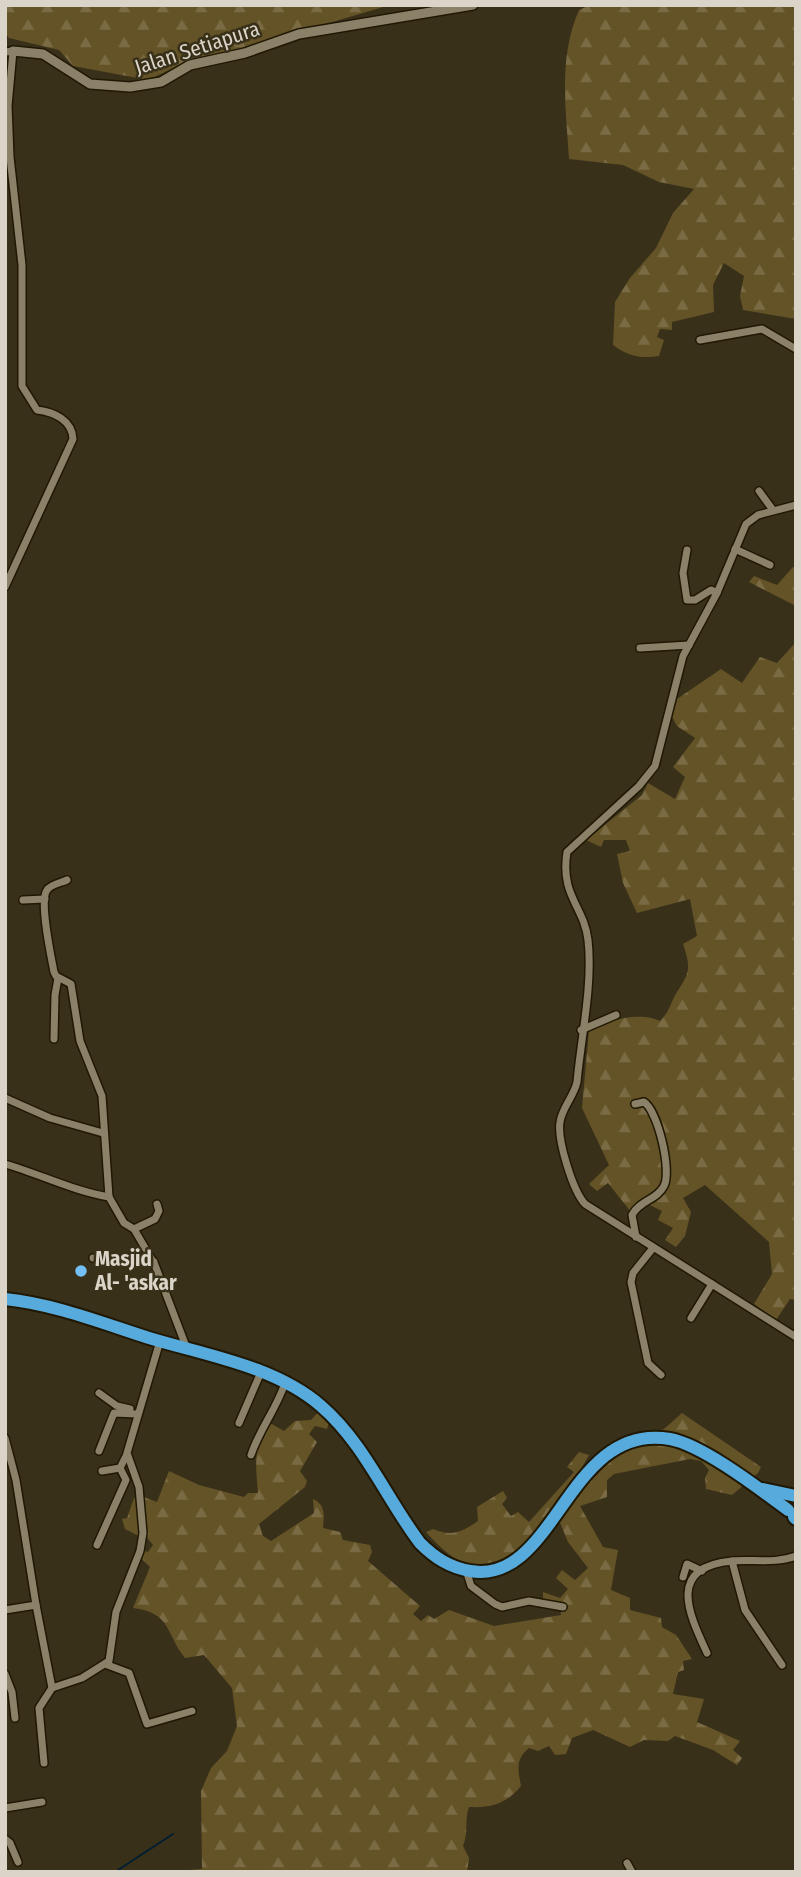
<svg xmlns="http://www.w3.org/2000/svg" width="801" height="1877" viewBox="0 0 801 1877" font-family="'Fira Sans Condensed',sans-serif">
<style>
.forest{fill:url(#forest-firs)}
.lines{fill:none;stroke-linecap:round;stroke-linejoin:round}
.stream{stroke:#011e31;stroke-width:2}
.minor-casing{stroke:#201803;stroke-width:10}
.tertiary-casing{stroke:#201803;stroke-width:12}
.trunk-casing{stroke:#201803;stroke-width:16}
.minor{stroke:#8b8169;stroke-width:7}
.tertiary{stroke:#8b8169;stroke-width:9}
.trunk{stroke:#57aadc;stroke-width:12}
.poi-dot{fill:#74c0f6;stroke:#39301a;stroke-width:2.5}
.labels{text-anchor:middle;stroke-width:5;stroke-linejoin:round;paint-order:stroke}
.street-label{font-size:21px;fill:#dad5c8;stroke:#39301a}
.poi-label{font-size:21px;font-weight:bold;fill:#dad5c8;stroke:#39301a;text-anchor:start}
</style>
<defs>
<pattern id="forest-firs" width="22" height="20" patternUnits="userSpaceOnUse" patternTransform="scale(1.75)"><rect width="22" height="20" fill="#645326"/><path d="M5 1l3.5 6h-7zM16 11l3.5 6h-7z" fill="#7a6b44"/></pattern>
</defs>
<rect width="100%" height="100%" fill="#39301a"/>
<g class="forest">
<polygon points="5,5 390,5 305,30 257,48 184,63 148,80 73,66 59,50 9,38 5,32"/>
<path d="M590 5H796V319L743 310 740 296 744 276 724 263 713 285 714 312 672 322V330L660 329 657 337 664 340 659 356C641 359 628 356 613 345L615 302 630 278 656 248 673 213 694 189 659 182 623 165 569 159C566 109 558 58 579 10Z"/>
<polygon points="793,567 796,568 796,606 749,582 754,576 777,585"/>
<path d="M796 642V1300L790 1299 776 1320 754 1304 772 1274 769 1242 705 1185 683 1198 691 1212 685 1236 676 1247 665 1240 673 1228 658 1220 662 1211 640 1200 631 1212 608 1183 597 1191 589 1184 609 1165 582 1108 589 1030C608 1020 641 1011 660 1021 671 1010 670 1003 677 992 690 972 691 968 683 944L697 936 690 899 637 913 623 883 617 854 630 851 626 840H604L601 847 586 840 642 795 648 783 675 799 685 777 673 767 695 738 677 726 669 711 677 699 721 669 742 683 760 657 777 663Z"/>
<path d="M321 1409 330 1419 327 1429 315 1426 309 1434 317 1442 300 1471 307 1481 305 1487 259 1524 263 1536 271 1541 314 1513 313 1499C326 1505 324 1515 323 1528L340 1532 343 1540 370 1545 372 1552 368 1561 420 1606 413 1614 421 1621 428 1615 434 1619 449 1610 494 1626 561 1615 560 1604 543 1600V1592L560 1598 568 1589 556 1578 562 1570 575 1580 588 1568 568 1542 559 1520C509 1565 479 1593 426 1532L433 1529C452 1537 462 1532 478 1521L477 1507 503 1491 507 1498 502 1504 511 1516 518 1512 529 1522 574 1472 567 1467 579 1452 589 1455 577 1476 582 1481 598 1456 664 1429 682 1413 761 1467 758 1473 732 1495 706 1489 705 1478 709 1470 701 1461 690 1459 614 1474 607 1480V1497L580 1506 603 1547 618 1550 611 1590 630 1598V1610L661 1618 662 1627 676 1635 692 1659 683 1661 684 1670 678 1672 673 1694 704 1699 697 1722 740 1741 733 1750 742 1758 737 1765 713 1750 675 1736 668 1741 644 1740 630 1747 593 1730 572 1738 566 1754 555 1755 549 1746 538 1751 529 1748C515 1759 518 1770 521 1786 506 1804 492 1808 469 1807 464 1820 469 1832 463 1846L469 1858 467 1872H161L202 1869 201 1791 211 1768 227 1751 237 1726 232 1688 204 1655 185 1658C165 1633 172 1613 133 1608L150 1567 140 1557 142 1550 148 1552 153 1545 145 1535H137L125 1529 122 1519 127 1518 134 1498 141 1496 157 1502 169 1471 199 1485 244 1497 248 1493H258C256 1467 252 1443 270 1423L284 1431 295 1421 311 1420Z"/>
</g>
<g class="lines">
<polyline class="stream" points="115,1872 173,1834"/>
<g class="minor-casing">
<g id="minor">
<path d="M5 52 13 51 8 106 10 157 22 265V386L37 410C54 412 72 420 73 439L5 587"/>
<polyline points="700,340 762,329 796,349"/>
<polyline points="759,491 773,510"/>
<path d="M796 505 758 515 746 524 717 593 683 656 655 766 639 786 567 852C560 896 584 906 588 940 593 984 581 1038 577 1082 574 1096 562 1108 560 1122 557 1140 573 1191 585 1204L796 1337"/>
<polyline points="735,549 770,565"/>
<polyline points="687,550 683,573 687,600 695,600 711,590 717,593"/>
<polyline points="640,648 689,645"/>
<path d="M67 880C61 883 51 884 47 890 39 901 51 956 54 972L56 976 71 984 80 1041 102 1096 109 1197 124 1223 134 1229 155 1265 187 1349"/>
<polyline points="23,900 45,899"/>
<polyline points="581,1030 616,1015"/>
<polyline points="54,1039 55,995 58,978"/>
<polyline points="5,1098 50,1118 103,1133"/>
<path d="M635 1104 644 1102C658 1111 672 1171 664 1186 657 1200 640 1200 632 1215L636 1237"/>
<path d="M5 1164C40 1174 73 1191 109 1197"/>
<polyline points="134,1229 155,1219 159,1211 157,1204"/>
<polyline points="653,1248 633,1273 631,1282 648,1363 661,1375"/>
<polyline points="93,1258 154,1262"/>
<polyline points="691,1318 712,1284"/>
<polyline points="99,1393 117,1406 130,1409"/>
<polyline points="239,1423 261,1372"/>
<polyline points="5,1438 16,1480 36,1605 5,1610"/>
<polyline points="99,1451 114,1413 137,1414"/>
<path d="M251 1455C260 1428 276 1410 285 1383"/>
<polyline points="102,1471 120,1468"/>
<polyline points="97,1545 126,1480 120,1468 126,1456"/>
<polyline points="732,1561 745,1610 782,1665"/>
<polyline points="466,1570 471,1586 495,1604 502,1607 529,1601 563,1607"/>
<polyline points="683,1577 687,1564 702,1571"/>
<polyline points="36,1605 52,1688 82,1678 109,1661 116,1612 140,1551 143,1533 139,1487 127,1453 160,1341"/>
<path d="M707 1653C689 1614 666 1567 732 1561 753 1559 775 1564 796 1556"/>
<polyline points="105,1664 129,1673 147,1724 192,1711"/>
<polyline points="5,1674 12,1692 15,1718"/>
<polyline points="44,1763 39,1708 52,1688"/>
<polyline points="5,1808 42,1802"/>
<polyline points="5,1839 10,1843 18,1862"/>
<polyline points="627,1863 632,1872"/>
</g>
</g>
<g class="tertiary-casing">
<polyline id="tertiary" points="13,51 43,54 90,84 130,87 161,82 190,65 245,53 299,34 473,5"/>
</g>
<g class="trunk-casing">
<g id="trunk">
<path d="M5 1299C54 1304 102 1323 149 1338 205 1355 275 1366 321 1406 364 1443 386 1498 420 1543 435 1558 449 1567 470 1571 556 1586 567 1421 670 1439 703 1445 761 1490 788 1510"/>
<polyline points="763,1489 796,1496"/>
<polyline points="794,1517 796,1519"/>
</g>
</g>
<use href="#minor" class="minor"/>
<use href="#tertiary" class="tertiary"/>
<use href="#trunk" class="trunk"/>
</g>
<circle class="poi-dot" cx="81" cy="1271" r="7"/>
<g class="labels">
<g class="street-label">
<text transform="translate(197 48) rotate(-18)" y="7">Jalan Setiapura</text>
</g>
<g class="poi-label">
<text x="95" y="1266">Masjid<tspan x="95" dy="24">Al- 'askar</tspan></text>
</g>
</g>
<rect width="801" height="1877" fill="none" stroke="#dad5c8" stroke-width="14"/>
</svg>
